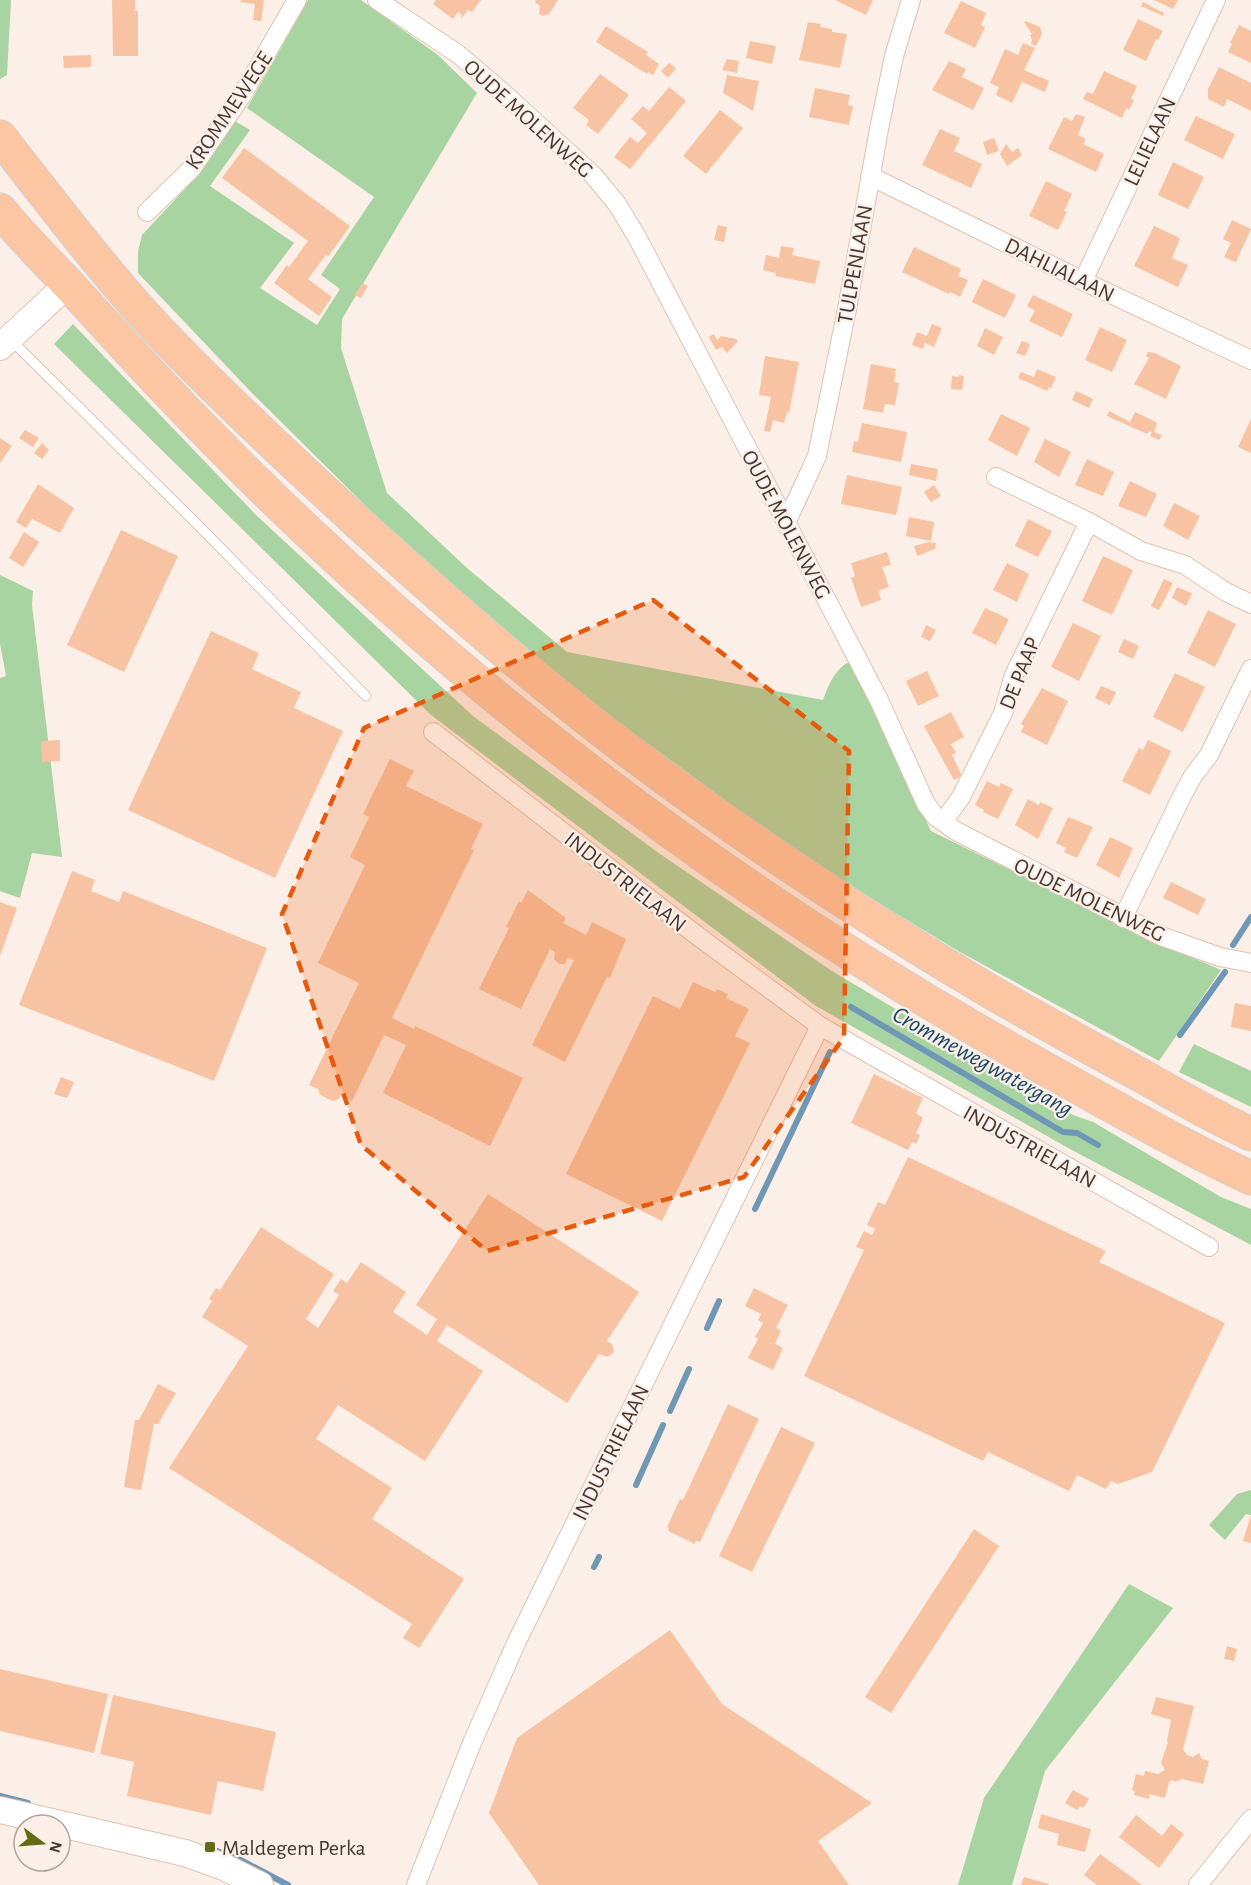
<svg xmlns="http://www.w3.org/2000/svg" width="1251" height="1885" viewBox="0 0 1251 1885" font-family="'Alegreya Sans',sans-serif">
<style>
.green{fill:#a8d4a2}
.lines{fill:none;stroke-linecap:round;stroke-linejoin:round}
.stream{stroke:#6f97b6;stroke-width:6}
.building{fill:#f8c3a3}
.lane-casing{stroke:#e1c2b0;stroke-width:11}
.street-casing{stroke:#e1c2b0;stroke-width:20}
.secondary-casing{stroke:#e1c2b0;stroke-width:28}
.highway-casing{stroke:#d2cfce;stroke-width:35}
.lane{stroke:#fff;stroke-width:9}
.street{stroke:#fff;stroke-width:18}
.secondary{stroke:#fff;stroke-width:26}
.highway{stroke:#fcc6a3;stroke-width:33}
.marked{fill:#e8590c;fill-opacity:0.2;stroke:#e8590c;stroke-width:4.5;stroke-dasharray:12 8;stroke-linejoin:round}
.poi-dot{fill:#616c14;stroke:#fcefe7;stroke-width:2}
.labels{text-anchor:middle;stroke-width:4.5;stroke-linejoin:round;paint-order:stroke}
.street-label{font-size:22px;fill:#453831;stroke:#fcefe7}
.poi-label{font-size:22px;fill:#453831;stroke:#fcefe7;text-anchor:start}
.water-label{font-size:24px;font-style:italic;fill:#184767;stroke:#fcefe7}
</style>
<rect width="100%" height="100%" fill="#fcefe7"/>
<g class="green">
<polygon points="0,0 11,0 7,75 0,79"/>
<path d="M308 0H361L438 55 477 93 342 319 341 348 387 493 467 568 567 652 823 700C830 682 834 670 852 660L931 831 1159 943 1221 970 1159 1061 960 952 852 887 736 808 580 694 400 540 251 392 138 273V251L142 235 197 176 235 121 250 130 210 186 294 243 260 288 317 325 340 289 321 275 374 197 247 108Z"/>
<polygon points="73,324 256,515 473,716 660,854 832,971 1073,1115 1093,1122 1221,1197 1251,1209 1251,1245 1070,1149 816,1006 431,715 54,344"/>
<polygon points="0,575 33,591 32,605 62,857 32,853 20,898 0,891 0,678 6,676 0,644"/>
<polygon points="1194,1044 1251,1071 1251,1107 1179,1072"/>
<polygon points="1251,1490 1251,1515 1246,1514 1225,1540 1209,1525 1237,1494"/>
<polygon points="1129,1584 1173,1608 1045,1771 1012,1885 958,1885 984,1798"/>
</g>
<g class="lines">
<g class="stream">
<polyline points="1233,945 1251,917"/>
<polyline points="851,1007 1063,1132 1077,1133 1098,1145"/>
<polyline points="1180,1035 1225,972"/>
<polyline points="755,1209 830,1052"/>
<polyline points="707,1328 719,1301"/>
<polyline points="670,1411 689,1369"/>
<polyline points="636,1485 663,1425"/>
<polyline points="594,1567 599,1557"/>
<polyline points="0,1796 28,1803"/>
<polyline points="217,1851 237,1858 288,1885"/>
</g>
</g>
<g class="building">
<polygon points="112,0 135,0 135,11 138,11 138,56 113,56"/>
<polygon points="241,0 264,0 261,21 253,20 255,4 240,2"/>
<polygon points="436,0 481,0 472,12 468,10 461,19 462,15 458,12 453,19 433,4"/>
<polygon points="536,0 558,0 549,14 542,16 539,14 540,6 535,2"/>
<polygon points="835,0 873,0 866,15"/>
<polygon points="1154,0 1178,0 1173,9"/>
<polygon points="961,1 986,13 981,25 985,27 975,48 944,33"/>
<polygon points="1143,2 1164,13 1163,16 1141,6"/>
<polygon points="1138,19 1163,31 1158,40 1156,39 1146,61 1123,50"/>
<polygon points="1026,21 1040,27 1042,34 1036,46 1031,44 1032,40 1030,35 1032,34 1024,22"/>
<polygon points="808,22 821,24 820,27 832,29 832,32 847,34 840,68 799,60"/>
<polygon points="1239,25 1251,31 1251,63 1228,52 1232,44 1230,43"/>
<polygon points="606,26 648,52 646,55 659,64 653,75 648,72 647,74 596,42"/>
<polygon points="750,41 776,46 772,64 746,58"/>
<polygon points="1023,43 1035,48 1024,70 1049,81 1045,92 1022,82 1012,103 996,95 999,87 990,83 1005,49 1018,55"/>
<polygon points="91,55 91,67 64,68 63,56"/>
<polygon points="727,59 739,61 737,73 722,70"/>
<polygon points="949,61 966,69 962,77 984,88 973,110 932,90"/>
<polygon points="669,63 676,68 668,78 661,71"/>
<polygon points="1219,67 1251,83 1251,111 1227,99 1224,107 1208,99 1208,89"/>
<polygon points="1104,71 1137,86 1131,99 1134,100 1129,110 1126,108 1122,118 1083,99 1087,92 1093,94"/>
<polygon points="600,74 629,95 598,134 586,125 589,120 573,108"/>
<polygon points="727,75 759,81 753,111 723,93"/>
<polygon points="669,87 686,101 630,169 614,157 630,137 638,143 647,133 631,119 643,106 649,111"/>
<polygon points="815,88 850,95 848,105 853,106 849,125 809,117"/>
<polygon points="720,110 743,128 706,174 683,156"/>
<polygon points="1076,114 1085,117 1078,135 1086,139 1083,144 1104,154 1096,172 1048,149 1064,117 1072,121"/>
<polygon points="1196,116 1235,134 1223,159 1184,140"/>
<polygon points="940,129 960,138 954,151 982,164 971,188 922,165"/>
<polygon points="994,138 999,151 987,155 983,142"/>
<polygon points="1006,144 1012,152 1018,148 1022,155 1007,166 1000,154"/>
<polygon points="244,148 350,226 328,257 326,255 308,279 332,297 319,316 274,283 287,265 289,267 308,241 222,178"/>
<polygon points="1173,162 1204,177 1188,209 1158,195"/>
<polygon points="1046,181 1072,194 1064,211 1067,212 1058,230 1029,216"/>
<polygon points="1232,220 1251,229 1236,262 1224,257 1231,243 1223,239"/>
<polygon points="718,225 727,227 724,242 714,240"/>
<polygon points="1154,226 1180,238 1172,258 1188,265 1178,287 1134,266"/>
<polygon points="781,246 794,248 792,255 820,261 815,284 775,276 776,273 763,270 766,255 779,258"/>
<polygon points="914,247 961,269 958,276 968,280 960,297 950,292 949,294 902,272"/>
<polygon points="983,279 1016,295 1005,318 972,302"/>
<polygon points="363,283 368,286 361,298 354,295"/>
<polygon points="1033,295 1073,314 1062,337 1029,321 1035,311 1027,306"/>
<polygon points="932,324 942,328 934,347 925,343 923,349 912,345 917,332 927,336"/>
<polygon points="1100,327 1127,340 1112,372 1085,360"/>
<polygon points="985,328 1003,337 994,355 977,346"/>
<polygon points="714,334 717,340 721,336 736,339 738,341 727,353 722,347 716,350 709,337"/>
<polygon points="1022,341 1030,344 1025,356 1016,353"/>
<polygon points="1148,352 1155,353 1181,366 1166,399 1134,384 1149,358 1146,356"/>
<polygon points="765,356 799,362 789,413 787,412 784,423 773,420 770,432 764,431 771,397 759,395"/>
<polygon points="871,364 896,369 894,382 899,383 895,405 885,404 883,413 863,409"/>
<polygon points="1037,369 1056,377 1051,388 1049,387 1047,391 1018,378 1021,372 1034,377"/>
<polygon points="959,375 964,376 962,390 951,389 952,376 959,377"/>
<polygon points="1076,391 1093,399 1089,408 1072,400"/>
<polygon points="1109,411 1130,422 1135,412 1156,422 1157,425 1154,432 1162,435 1159,440 1150,436 1152,432 1149,431 1147,434 1107,416"/>
<polygon points="1001,414 1030,428 1017,456 988,440"/>
<polygon points="1251,419 1251,453 1238,447"/>
<polygon points="862,423 907,432 901,462 852,452 854,441 858,442"/>
<polygon points="25,430 39,438 33,447 19,438"/>
<polygon points="0,438 12,446 0,463"/>
<polygon points="1045,439 1071,452 1059,477 1034,462"/>
<polygon points="42,443 49,450 42,459 34,453"/>
<polygon points="1087,459 1114,472 1103,496 1075,485"/>
<polygon points="911,464 938,469 936,481 909,475"/>
<polygon points="847,475 902,487 896,515 841,504"/>
<polygon points="1130,481 1157,494 1146,517 1118,506"/>
<polygon points="38,484 74,508 60,533 32,519 26,528 16,522"/>
<polygon points="934,485 941,496 931,502 924,492"/>
<polygon points="1174,503 1200,516 1188,540 1163,526"/>
<polygon points="909,517 934,522 931,541 906,536"/>
<polygon points="1028,519 1052,531 1038,557 1015,546"/>
<polygon points="121,530 178,556 124,672 67,645"/>
<polygon points="24,532 39,542 23,567 9,558"/>
<polygon points="929,542 936,543 935,549 917,556 914,546"/>
<polygon points="887,552 891,565 882,567 889,587 878,591 881,600 861,607 851,578 855,576 851,563"/>
<polygon points="1103,556 1133,570 1112,615 1082,601"/>
<polygon points="1007,563 1029,574 1017,602 993,590"/>
<polygon points="1164,579 1173,583 1159,610 1151,606"/>
<polygon points="1177,587 1192,593 1186,606 1172,598"/>
<polygon points="985,608 1009,619 996,645 972,633"/>
<polygon points="1208,610 1236,624 1215,667 1187,653"/>
<polygon points="1073,623 1101,636 1079,681 1051,667"/>
<polygon points="926,625 936,630 930,641 921,637"/>
<polygon points="211,631 259,653 252,669 301,692 294,708 343,731 275,878 128,810"/>
<polygon points="1124,639 1139,646 1133,659 1118,652"/>
<polygon points="927,671 939,696 918,706 906,681"/>
<polygon points="1175,673 1205,687 1183,732 1153,717"/>
<polygon points="1101,686 1116,692 1110,705 1095,698"/>
<polygon points="1042,688 1068,701 1047,745 1021,732 1024,726 1021,724"/>
<polygon points="951,712 964,737 951,744 956,753 952,755 962,776 954,780 924,726"/>
<polygon points="60,740 60,761 42,762 41,741"/>
<polygon points="1148,740 1171,751 1150,795 1122,781 1139,748 1143,750"/>
<polygon points="390,759 414,771 406,786 483,824 471,849 474,850 392,1018 414,1029 415,1026 523,1078 490,1146 383,1093 406,1045 384,1035 352,1101 341,1095 339,1099 333,1101 320,1095 318,1089 309,1085 359,983 318,963 365,865 350,857 369,817 363,814"/>
<polygon points="987,781 999,787 1001,783 1013,789 998,819 983,812 984,810 975,805"/>
<polygon points="1028,799 1039,805 1040,802 1053,808 1038,839 1015,825"/>
<polygon points="1068,817 1093,827 1077,858 1064,852 1066,848 1056,843"/>
<polygon points="1110,837 1133,848 1119,878 1096,865"/>
<polygon points="72,871 95,880 91,891 119,902 123,891 267,948 214,1081 19,1005"/>
<polygon points="1171,882 1206,899 1198,915 1163,898"/>
<polygon points="528,890 566,918 563,923 586,935 592,922 626,939 610,978 607,977 565,1062 532,1045 574,960 568,958 565,964 559,964 554,959 555,952 550,949 521,1009 479,989 509,928 506,927 519,901 521,903"/>
<polygon points="0,902 17,908 0,956"/>
<polygon points="693,982 715,992 717,989 728,994 726,998 749,1009 735,1036 750,1043 662,1221 566,1174 653,996 680,1009"/>
<polygon points="1235,1003 1251,1006 1251,1031 1231,1027"/>
<polygon points="874,1074 923,1098 916,1113 923,1118 916,1133 920,1135 916,1144 912,1142 908,1150 851,1123"/>
<polygon points="61,1077 74,1082 67,1098 54,1094"/>
<polygon points="908,1157 1106,1251 1099,1262 1225,1323 1152,1472 1118,1484 1111,1481 1106,1489 1077,1475 1069,1491 988,1452 983,1461 804,1376 864,1250 856,1247 864,1231 872,1235 875,1229 867,1225 878,1202 885,1205"/>
<polygon points="488,1194 639,1292 607,1341 612,1344 614,1352 608,1357 599,1354 567,1403 447,1325 437,1341 483,1371 425,1461 338,1405 316,1439 392,1488 372,1519 464,1579 419,1648 403,1638 412,1624 169,1468 248,1346 202,1317 212,1301 209,1299 216,1288 220,1290 261,1227 334,1274 306,1319 318,1328 339,1295 333,1291 341,1279 347,1283 361,1262 406,1292 393,1312 427,1335 437,1319 416,1305"/>
<polygon points="754,1288 788,1305 776,1328 781,1331 775,1344 783,1348 773,1370 748,1358 758,1339 755,1337 763,1323 758,1320 761,1314 745,1306"/>
<polygon points="158,1384 176,1393 158,1424 154,1424 141,1490 124,1487 135,1420 139,1420"/>
<polygon points="728,1404 759,1419 700,1542 696,1541 695,1544 668,1531 669,1528 667,1527 680,1499 683,1500"/>
<polygon points="781,1427 815,1443 752,1572 719,1556"/>
<polygon points="1251,1515 1251,1543 1243,1541"/>
<polygon points="974,1529 999,1546 891,1713 865,1697"/>
<polygon points="670,1630 722,1704 872,1803 818,1841 849,1885 539,1885 489,1813 517,1738"/>
<polygon points="1227,1646 1237,1649 1234,1661 1224,1659"/>
<polygon points="0,1669 108,1694 94,1753 0,1731"/>
<polygon points="113,1695 276,1732 263,1791 218,1781 211,1815 127,1796 134,1762 100,1754"/>
<polygon points="1156,1697 1194,1706 1183,1749 1187,1755 1193,1757 1199,1753 1202,1759 1209,1761 1203,1784 1182,1779 1175,1782 1173,1780 1169,1782 1165,1798 1149,1794 1149,1799 1134,1795 1135,1791 1132,1790 1136,1774 1144,1776 1145,1771 1158,1774 1165,1770 1161,1763 1168,1742 1167,1741 1171,1720 1151,1714"/>
<polygon points="1073,1790 1089,1799 1083,1808 1080,1806 1077,1810 1065,1803"/>
<polygon points="1041,1814 1091,1829 1085,1852 1057,1845 1059,1834 1038,1828"/>
<polygon points="1136,1815 1162,1836 1171,1824 1184,1834 1159,1868 1119,1837"/>
<polygon points="1100,1854 1142,1885 1097,1885 1084,1875"/>
<polygon points="1024,1877 1049,1884 1049,1885 1021,1885"/>
</g>
<g class="lines">
<g class="lane-casing">
<polyline id="lane" points="10,339 200,527 366,696"/>
</g>
<g class="street-casing">
<g id="street">
<polyline points="377,0 458,54 500,90 593,175 617,204 637,237 879,700 926,804 936,817 956,831 1161,936 1220,957 1251,963"/>
<polyline points="870,176 1083,281 1251,360"/>
<polyline points="147,212 192,168 242,95 297,0"/>
<polyline points="1083,281 1216,0"/>
<polyline points="996,477 1089,522 1141,551 1185,565 1226,592 1251,604"/>
<polyline points="786,523 817,456 847,309 879,129 894,56 911,0"/>
<polyline points="433,732 703,940 820,1026 1209,1247"/>
<polyline points="943,822 961,797 1003,713 1014,675 1089,522"/>
<polyline points="1123,918 1182,796 1193,776 1209,755 1251,669"/>
<polyline points="416,1885 472,1743 517,1641 820,1026"/>
<polyline points="1198,1885 1251,1819"/>
</g>
</g>
<g class="secondary-casing">
<g id="secondary">
<polyline points="0,347 68,284"/>
<polyline points="0,1810 185,1853 224,1867 260,1885"/>
</g>
</g>
<g class="highway-casing">
<g id="highway">
<path d="M0 137C52 203 102 270 159 331 225 400 294 464 364 528 456 611 550 693 650 767 756 846 867 918 981 986 1035 1018 1089 1047 1144 1077 1179 1097 1214 1117 1251 1134"/>
<path d="M0 210C22 237 46 261 70 286 92 310 114 334 135 357 402 646 715 889 1060 1077 1123 1112 1186 1148 1251 1178"/>
</g>
</g>
<use href="#lane" class="lane"/>
<use href="#street" class="street"/>
<use href="#secondary" class="secondary"/>
<use href="#highway" class="highway"/>
</g>
<path class="marked" d="M653 600 849 751 844 1037 744 1177 487 1251 361 1145 282 914 364 728Z"/>
<rect class="poi-dot" x="204" y="1841" width="12" height="12" rx="3"/>
<g class="labels">
<g class="street-label">
<text transform="translate(228 110) rotate(-56)" y="8">KROMMEWEGE</text>
<text transform="translate(529 118) rotate(42)" y="8">OUDE MOLENWEG</text>
<text transform="translate(1149 141) rotate(-65)" y="8">LELIELAAN</text>
<text transform="translate(854 264) rotate(-80)" y="8">TULPENLAAN</text>
<text transform="translate(1060 269) rotate(26)" y="8">DAHLIALAAN</text>
<text transform="translate(787 524) rotate(62)" y="8">OUDE MOLENWEG</text>
<text transform="translate(1019 673) rotate(-68)" y="8">DE PAAP</text>
<text transform="translate(626 881) rotate(38)" y="8">INDUSTRIELAAN</text>
<text transform="translate(1090 899) rotate(26)" y="8">OUDE MOLENWEG</text>
<text transform="translate(1030 1146) rotate(29)" y="8">INDUSTRIELAAN</text>
<text transform="translate(610 1452) rotate(-64)" y="8">INDUSTRIELAAN</text>
</g>
<g class="poi-label">
<text x="222" y="1855">Maldegem Perka</text>
</g>
<g class="water-label">
<text transform="translate(983 1061) rotate(29)" y="8">Crommewegwatergang</text>
</g>
</g>
<g transform="translate(42 1843) rotate(106)"><circle r="28" fill="#fcefe7" stroke="#b3a69e" stroke-width="1.5"/>
<path d="M0-4.5L10 22L0 15L-10 22Z" fill="#616c14"/>
<text y="-9" font-size="16" font-weight="bold" text-anchor="middle" fill="#453831">N</text>
</g>
</svg>
